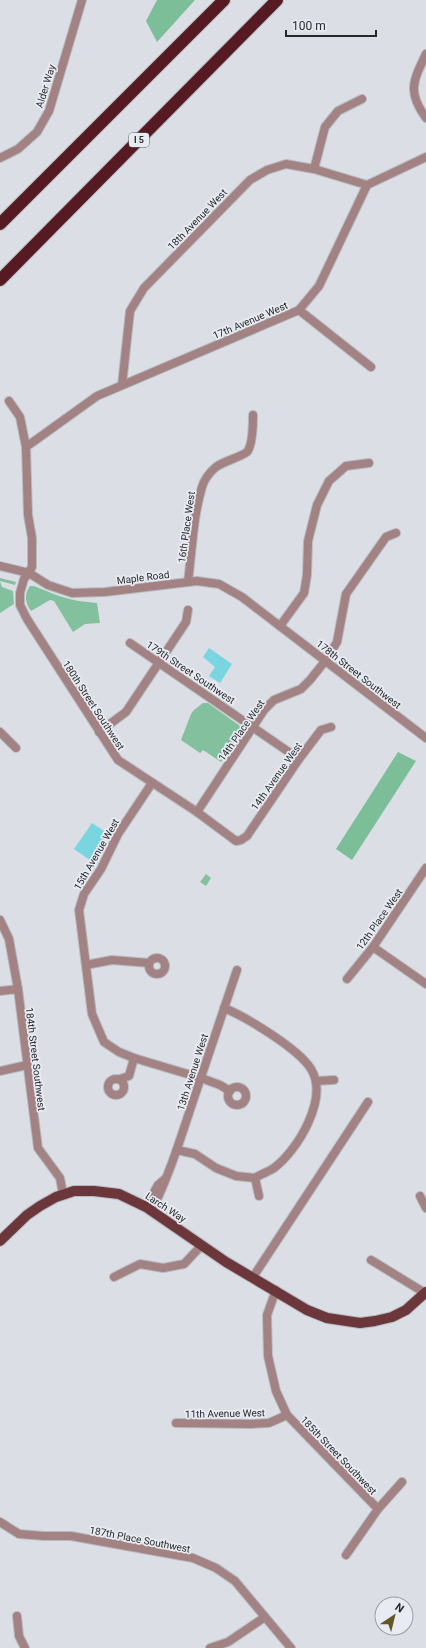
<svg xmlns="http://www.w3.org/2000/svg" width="426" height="1648" viewBox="0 0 426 1648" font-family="Roboto,sans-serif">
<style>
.green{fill:#83c09d}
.forest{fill:#7bbe98}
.water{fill:#79d5e0}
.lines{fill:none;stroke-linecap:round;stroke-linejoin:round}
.minor-casing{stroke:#b7bbc0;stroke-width:10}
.major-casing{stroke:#b7bbc0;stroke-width:12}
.highway-casing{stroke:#b7bbc0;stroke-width:14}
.minor{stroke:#a38284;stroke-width:8}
.major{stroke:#6c373b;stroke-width:10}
.highway{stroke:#561a22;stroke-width:12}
.labels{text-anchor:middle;stroke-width:3.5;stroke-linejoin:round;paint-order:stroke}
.shield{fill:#e8ecf2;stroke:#616467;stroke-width:1}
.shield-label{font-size:9px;font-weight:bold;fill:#27292b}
.street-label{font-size:10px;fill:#27292b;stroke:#e8ecf2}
</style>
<rect width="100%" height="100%" fill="#dbdfe5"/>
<g class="green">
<polygon points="0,578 16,582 15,585 0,581 2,587 13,591 14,604 0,613"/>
<path d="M30 586H34C58 596 70 601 97 603L100 623 85 624 73 632 54 601 50 600 31 611C25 603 24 594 30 586Z"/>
<polygon points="203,703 208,703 240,726 241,732 221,762 203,750 200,753 181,740 191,714 194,710"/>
<polygon points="206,874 211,878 206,886 200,882"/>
</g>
<g class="forest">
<polygon points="157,0 195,0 157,42 146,21"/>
<polygon points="398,752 416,761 352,860 336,849"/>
</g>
<g class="water">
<polygon points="209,648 232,664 220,683 209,676 215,667 203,657"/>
<polygon points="92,823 107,833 94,863 74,849"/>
</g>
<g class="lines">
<g class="minor-casing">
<g id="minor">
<path d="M426 54C413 81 407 92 426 118"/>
<polyline points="0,158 18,149 37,132 49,111 82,0"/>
<polyline points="314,169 325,127 338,111 362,99"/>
<polyline points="299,310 371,367"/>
<polyline points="122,385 130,311 144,288 250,180 267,170 286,164 314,169 367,185"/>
<polyline points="9,401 20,417 26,447"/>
<polyline points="0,566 29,573 48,585 72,593 105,592 197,581 219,584 242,597 426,738"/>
<path d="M188 582C192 551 193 517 202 487 204 480 210 472 216 467 224 461 241 457 247 452 253 445 253 424 253 415"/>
<polyline points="280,626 304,593 307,575 308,541 317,505 329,481 346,466 369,463"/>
<polyline points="130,643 299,759"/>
<polyline points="331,727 321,730 299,759 247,836 241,840 236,841 197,812 118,760 27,619 20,605 20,593 24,579 32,567 32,538 28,515 26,447 97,396 299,310 319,286 367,185 426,157"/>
<polyline points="0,732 16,748"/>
<polyline points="99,732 126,712 186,622 188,610"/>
<polyline points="152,783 118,834 101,869 84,894 79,910 92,1014 104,1042 119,1052 134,1058 201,1078 220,1085 230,1091"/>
<polyline points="197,812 264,710 274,700 301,689 310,680 326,660 337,642 346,594 386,537 396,533"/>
<polyline points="0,920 9,939 18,989 38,1148 60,1178 63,1194"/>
<polyline points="373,947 426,984"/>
<circle cx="157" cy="966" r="8"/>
<polyline points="86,965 112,960 149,963"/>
<polyline points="347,979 373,947 426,868"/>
<polyline points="0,991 18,989"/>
<path d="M224 1008C246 1017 299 1049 311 1069 329 1098 298 1150 274 1168 268 1172 261 1174 255 1178"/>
<polyline points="0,1071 27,1065"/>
<circle cx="116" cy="1087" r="8"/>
<polyline points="120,1079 129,1076 134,1058"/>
<polyline points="316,1081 334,1080"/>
<circle cx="237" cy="1096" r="9"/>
<polyline points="177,1150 195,1154 216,1168 236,1176 255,1178 259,1196"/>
<polyline points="420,1196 426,1208"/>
<polyline points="146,1207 158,1185 165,1179"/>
<path d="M152 1210C169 1176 180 1140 192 1104 207 1059 222 1015 237 970"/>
<polyline points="371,1260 425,1293"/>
<polyline points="114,1277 140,1264 163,1268 184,1264 201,1246"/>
<polyline points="253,1277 368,1102"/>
<polyline points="276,1290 267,1315 268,1356 276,1391 287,1415 378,1509"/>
<polyline points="176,1423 251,1424 269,1423 287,1415"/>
<polyline points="0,1522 19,1534 44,1536 71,1536 193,1558 216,1568 235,1581 291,1648"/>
<polyline points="346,1555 378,1509 402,1482"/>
<polyline points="17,1616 19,1636 25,1648"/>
<polyline points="210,1648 228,1642 265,1617"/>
</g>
</g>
<g class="major-casing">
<polyline id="major" points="0,1241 27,1215 40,1206 56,1197 74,1191 94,1191 119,1194 146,1207 226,1262 307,1310 327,1318 360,1323 375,1321 392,1317 406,1310 426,1292"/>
</g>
<g class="highway-casing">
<g id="highway">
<polyline points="0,224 224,0"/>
<polyline points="0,280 277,0"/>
</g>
</g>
<use href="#minor" class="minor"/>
<use href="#major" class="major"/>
<use href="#highway" class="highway"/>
</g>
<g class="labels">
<rect class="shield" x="129" y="133" width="20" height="14" rx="3"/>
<g class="shield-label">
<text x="139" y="143">I 5</text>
</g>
<g class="street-label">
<text transform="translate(45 86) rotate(-73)" y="4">Alder Way</text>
<text transform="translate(197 219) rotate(-46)" y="4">18th Avenue West</text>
<text transform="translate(250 320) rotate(-23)" y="4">17th Avenue West</text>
<text transform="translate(186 527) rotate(-82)" y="4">16th Place West</text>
<text transform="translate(143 577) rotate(-7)" y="4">Maple Road</text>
<text transform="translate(191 672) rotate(34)" y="4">179th Street Southwest</text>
<text transform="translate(359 674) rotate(38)" y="4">178th Street Southwest</text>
<text transform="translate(94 705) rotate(57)" y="4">180th Street Southwest</text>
<text transform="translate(241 730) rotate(-55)" y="4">14th Place West</text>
<text transform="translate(276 776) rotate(-55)" y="4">14th Avenue West</text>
<text transform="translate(96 854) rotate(-60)" y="4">15th Avenue West</text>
<text transform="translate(379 919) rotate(-55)" y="4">12th Place West</text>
<text transform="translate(36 1059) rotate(83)" y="4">184th Street Southwest</text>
<text transform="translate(192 1072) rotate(-72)" y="4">13th Avenue West</text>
<text transform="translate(166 1207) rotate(33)" y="4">Larch Way</text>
<text transform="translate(225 1413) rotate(-1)" y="4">11th Avenue West</text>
<text transform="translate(339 1455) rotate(46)" y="4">185th Street Southwest</text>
<text transform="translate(140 1539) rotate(11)" y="4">187th Place Southwest</text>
</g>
</g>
<g transform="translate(394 1616) rotate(35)"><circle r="19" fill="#e8ecf2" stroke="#9b9ea2"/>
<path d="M0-3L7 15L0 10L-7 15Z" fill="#635824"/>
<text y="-6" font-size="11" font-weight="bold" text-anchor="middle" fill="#27292b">N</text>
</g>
<path d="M286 30v6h90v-6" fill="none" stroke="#27292b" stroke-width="2"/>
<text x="292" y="30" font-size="12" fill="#27292b" stroke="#e8ecf2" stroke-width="3" paint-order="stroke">100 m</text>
</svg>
